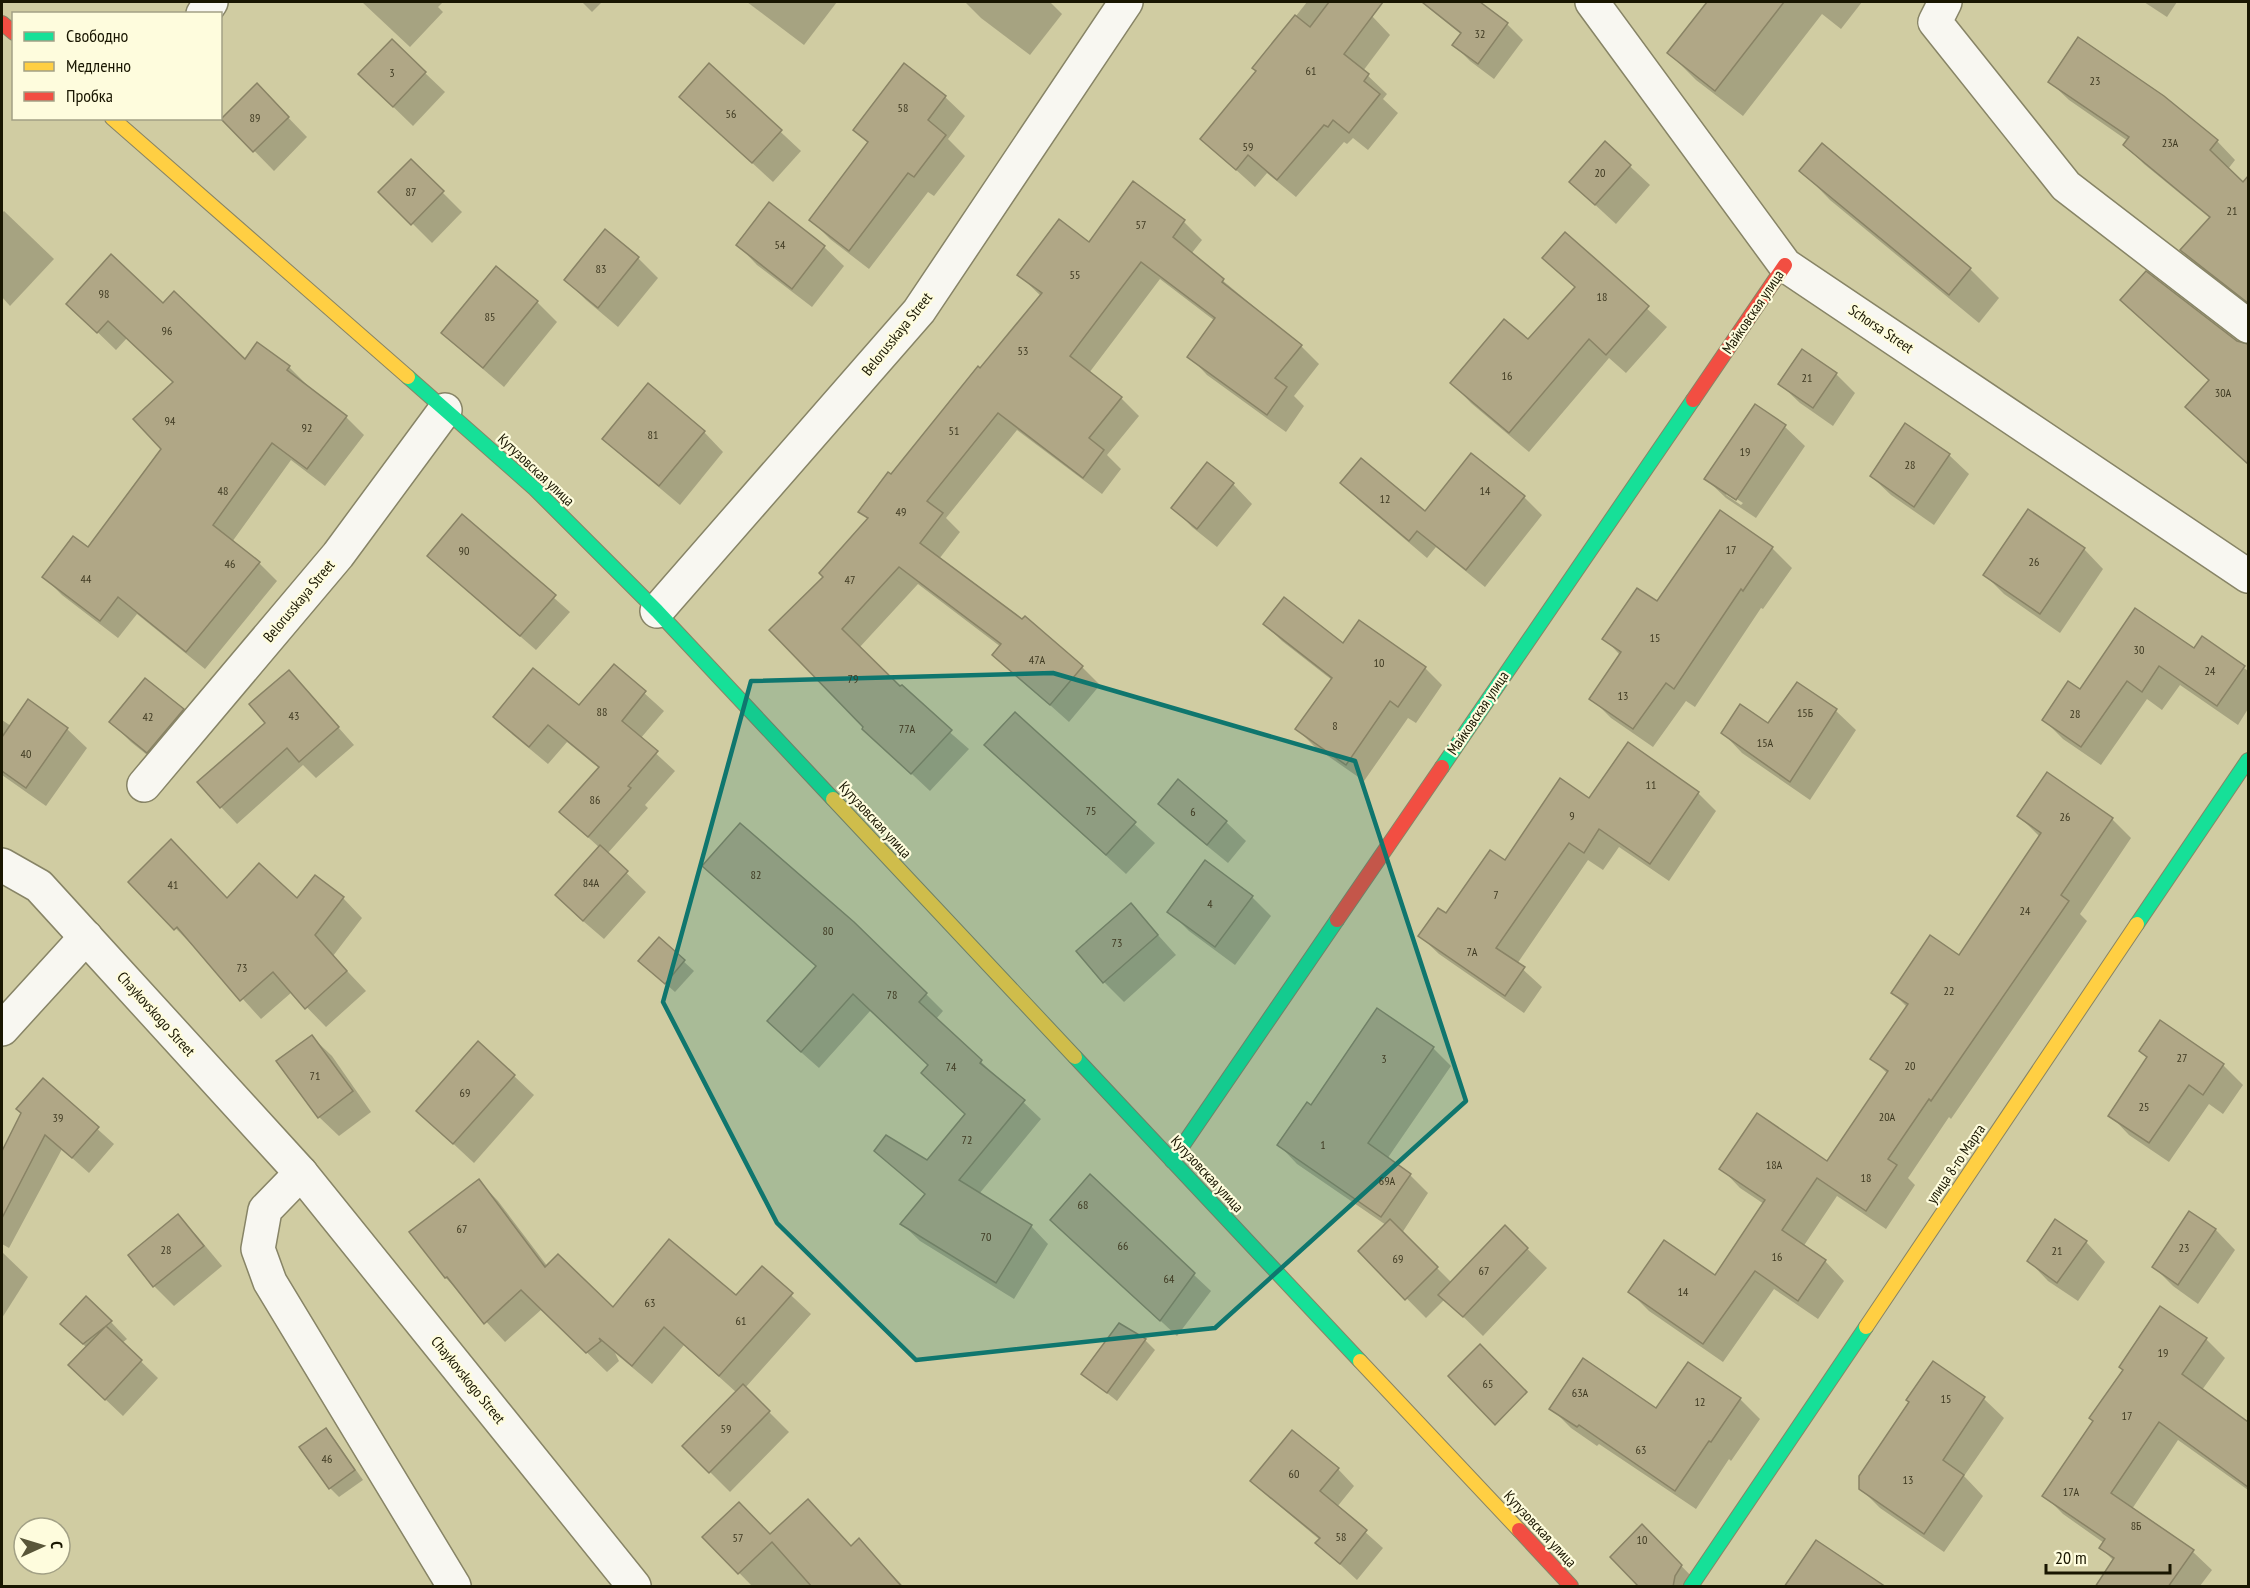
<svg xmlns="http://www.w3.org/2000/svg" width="2250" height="1588" viewBox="0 0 2250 1588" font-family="'PT Sans Narrow',sans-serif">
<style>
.shadow{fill:#0003;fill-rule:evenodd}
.building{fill:#b0a786;stroke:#898365;stroke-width:1.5}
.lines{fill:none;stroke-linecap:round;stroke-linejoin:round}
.street-casing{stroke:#878466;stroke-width:36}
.fast-casing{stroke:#878466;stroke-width:16}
.slow-casing{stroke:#878466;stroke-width:16}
.jam-casing{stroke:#878466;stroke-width:16}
.street{stroke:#f8f7f1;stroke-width:33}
.fast{stroke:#16e098;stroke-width:14}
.slow{stroke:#ffcf43;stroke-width:14}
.jam{stroke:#f24e42;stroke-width:14}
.marked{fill:#0f766e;fill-opacity:0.2;stroke:#0f766e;stroke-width:4.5;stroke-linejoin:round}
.labels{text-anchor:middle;stroke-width:4.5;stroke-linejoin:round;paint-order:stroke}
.number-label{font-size:12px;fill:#3f3a22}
.street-label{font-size:15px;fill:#191601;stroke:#fefcdd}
</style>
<rect width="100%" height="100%" fill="#d0cca2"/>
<g class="shadow">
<polygon points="362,2 443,2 438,7 443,12 410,47"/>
<polygon points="582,2 602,2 592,12"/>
<polygon points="747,2 837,2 804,45"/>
<polygon points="965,2 1050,2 1062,14 1030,55 981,18"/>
<polygon points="1307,2 1352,2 1372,16 1390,35 1363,71 1387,94 1383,99 1398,113 1368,150 1353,138 1347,144 1344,142 1296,197 1267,173 1255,187 1202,139 1258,71 1255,68"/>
<polygon points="1421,2 1477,2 1507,24 1523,40 1494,79 1470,61 1454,45 1462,35"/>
<polygon points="1709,2 1862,2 1841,29 1822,14 1743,116 1696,80 1669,53"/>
<polygon points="2144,2 2177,2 2167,17"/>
<polygon points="709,65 801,151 773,182 701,116"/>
<polygon points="425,73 445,92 413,126 380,94"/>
<polygon points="2050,82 2217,141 2235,160 2228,169 2248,188 2248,305 2201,269 2182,250 2211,219 2144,164 2125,145 2128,141 2069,100"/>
<polygon points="945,97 965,116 948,139 965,156 934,196 928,192 869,269 830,239 811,220 869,144 855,130"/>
<polygon points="276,105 307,137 274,171 223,119"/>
<polygon points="1606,144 1650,185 1616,224 1591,201"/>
<polygon points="411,161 462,212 432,243 381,192"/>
<polygon points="1801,170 1970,269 1999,298 1979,323 1830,200"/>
<polygon points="1133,183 1184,222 1202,240 1191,254 1301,346 1319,364 1294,396 1304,406 1286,432 1207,375 1189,356 1215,321 1160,279 1089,373 1121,398 1139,416 1107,455 1121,469 1102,494 1017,430 946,518 960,532 939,559 1082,667 1100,685 1069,722 994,655 1001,647 918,584 859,648 900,689 969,749 930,791 864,729 825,577 869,520 860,511 1041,296 1019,275 1089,244"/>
<polygon points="4,211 54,259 10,306 2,297 2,213"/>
<polygon points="1565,234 1667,327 1626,373 1609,358 1529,452 1471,403 1452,383 1528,341 1576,288 1544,258"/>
<polygon points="738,245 824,247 844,266 812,307 757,265"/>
<polygon points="638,258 658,278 618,327 586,300 566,280"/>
<polygon points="496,268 537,302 557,322 504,387 463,352 443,333"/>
<polygon points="2122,300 2248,362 2248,464 2187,407 2209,381"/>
<polygon points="163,305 245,361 289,367 307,385 306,387 346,417 364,435 325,486 291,460 232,542 259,563 277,581 205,669 137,614 118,638 62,595 44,577 88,549 163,448 174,383 127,338 116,350 86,321"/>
<polygon points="1836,374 1855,393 1833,426 1800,403 1780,384"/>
<path d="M1756 406 1785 427 1805 446 1756 518 1726 498 1706 479ZM1726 492 1743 503 1741 505 1726 495Z"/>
<polygon points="704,432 723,452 680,505 624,458 604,439"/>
<polygon points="1471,455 1524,497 1542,515 1485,587 1436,547 1427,558 1360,501 1342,483 1425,513"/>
<polygon points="1949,455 1969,474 1934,525 1891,495 1871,476"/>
<polygon points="1233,484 1252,504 1217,547 1192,527 1173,507"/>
<polygon points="462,517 570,612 536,650 445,571"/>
<polygon points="1772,548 1792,568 1763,609 1761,608 1695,707 1686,701 1653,747 1611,718 1591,698 1620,655 1604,638 1657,603"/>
<polygon points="2084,549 2103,569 2060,633 2004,594 1985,575"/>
<polygon points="1265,624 1425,668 1442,685 1416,723 1408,718 1364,781 1315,747 1297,729 1332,680 1282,641"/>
<polygon points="2202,638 2248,671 2248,709 2238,725 2180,685 2162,710 2147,699 2101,765 2063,739 2044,720 2080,692 2194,650"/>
<polygon points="614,666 664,711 640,739 675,771 645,805 648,808 607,854 646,892 604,939 576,915 600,848 580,830 600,769 567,742 548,764 513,735 495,717 579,708"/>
<polygon points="289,672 354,745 316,778 303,765 237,824 221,807 267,723"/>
<polygon points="1797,684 1836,711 1856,730 1810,800 1742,753 1723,733 1768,726"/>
<polygon points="183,710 202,730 167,771 131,742 111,722"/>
<polygon points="1015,714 1155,843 1126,874 1006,764"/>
<polygon points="2,720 11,726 67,729 87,748 46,806 2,775"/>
<polygon points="1698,793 1716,811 1669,881 1619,847 1603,870 1588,860 1517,964 1542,987 1524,1013 1439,954 1420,936 1447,916 1505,862 1590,800"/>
<polygon points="1160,803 1226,822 1246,841 1228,863 1179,823"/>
<polygon points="2019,816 2112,819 2131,838 2080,914 2087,921 1951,1119 1949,1117 1908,1178 1915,1185 1886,1229 1837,1196 1803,1247 1825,1261 1844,1281 1818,1319 1774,1289 1723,1362 1649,1311 1630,1292 1715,1277 1764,1204 1740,1188 1721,1168 1827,1163 1888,1074 1872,1059 1907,1007 1893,993 1959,957 2040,837"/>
<polygon points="704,866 926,994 943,1011 936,1019 1041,1119 979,1194 1031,1226 1048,1244 1014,1299 920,1241 902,1224 926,1195 876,1151 927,1162 966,1115 930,1066 871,1010 819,1068 786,1039 769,1021 817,967"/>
<polygon points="130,882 228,899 297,901 343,898 362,918 333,956 366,991 326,1027 292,992 261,1019 196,947 195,948"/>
<polygon points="1252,897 1271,916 1235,965 1189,931 1169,911"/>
<polygon points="1131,905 1176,955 1124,1002 1104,982"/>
<polygon points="659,939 694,971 675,992 650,970"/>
<polygon points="2160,1022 2223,1065 2243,1085 2223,1114 2209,1104 2169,1162 2129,1135 2110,1115 2148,1059 2141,1051"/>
<polygon points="312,1037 332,1056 371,1112 339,1136 319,1117"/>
<polygon points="1433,1048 1451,1066 1387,1159 1410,1175 1428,1193 1402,1233 1452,1283 1505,1227 1547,1268 1483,1336 1445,1299 1426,1318 1360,1251 1386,1225 1297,1164 1279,1145"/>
<polygon points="514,1076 534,1095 474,1163 418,1111"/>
<polygon points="43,1080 114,1144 89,1173 62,1149 9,1248 2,1244 2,1154"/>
<polygon points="1090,1177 1211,1291 1177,1336 1069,1236"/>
<polygon points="479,1181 498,1201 548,1267 613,1309 736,1297 762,1268 811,1314 745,1388 789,1432 730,1492 684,1446 737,1393 684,1345 652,1384 615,1353 619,1361 607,1372 542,1309 505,1342 446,1278"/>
<polygon points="2190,1213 2216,1230 2235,1250 2198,1304 2173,1286 2154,1267"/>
<polygon points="178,1216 197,1236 222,1266 174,1306 154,1286"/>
<polygon points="2086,1242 2105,1262 2078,1301 2048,1281 2029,1261"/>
<polygon points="2,1252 28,1277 2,1318"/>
<polygon points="111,1322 127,1339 122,1343 158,1378 123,1416 87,1382 87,1348 80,1341"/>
<polygon points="1119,1325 1145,1340 1155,1350 1117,1401 1083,1374"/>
<polygon points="2206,1339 2225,1358 2202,1390 2248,1424 2248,1490 2178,1440 2132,1509 2193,1552 2212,1570 2200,1586 2097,1586 2114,1561 2101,1548 2104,1543 2063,1514 2044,1495"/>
<polygon points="1688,1364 1740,1399 1760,1419 1731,1461 1729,1459 1696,1509 1599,1444 1597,1446 1571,1428 1551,1408 1657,1410"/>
<polygon points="1933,1364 1984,1399 2004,1418 1964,1476 1983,1496 1944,1552 1880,1508 1860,1488"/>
<polygon points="326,1430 335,1440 363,1480 339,1497 330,1488"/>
<polygon points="1338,1469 1354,1486 1337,1507 1383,1548 1357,1580 1317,1543 1320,1540 1269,1497 1252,1480"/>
<polygon points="1642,1526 1701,1586 1641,1586"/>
<polygon points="704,1537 851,1547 877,1559 903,1586 752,1586"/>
</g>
<g class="building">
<polygon points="1329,2 1383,2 1344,54 1369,74 1364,81 1380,94 1349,133 1333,120 1328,127 1324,125 1277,180 1248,155 1236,170 1200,139 1256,71 1252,68 1295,15 1310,27"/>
<polygon points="1422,2 1480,2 1508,23 1478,64 1452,45 1461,33"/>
<polygon points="1707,2 1784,2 1715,91 1667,53"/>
<polygon points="2078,37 2164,96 2218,140 2210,150 2243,182 2248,176 2248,303 2180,250 2210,217 2123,145 2129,137 2048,82"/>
<polygon points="392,39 426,72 393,107 358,74"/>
<polygon points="709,63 782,130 752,163 679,97"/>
<polygon points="904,63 946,96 928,120 946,135 914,177 908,173 849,251 809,220 868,142 853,130"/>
<polygon points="257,83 289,117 253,152 221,119"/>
<polygon points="1605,141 1631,165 1595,205 1569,182"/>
<polygon points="1822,143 1971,268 1949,295 1799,171"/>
<polygon points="411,159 444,191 411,225 378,192"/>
<polygon points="1133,181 1185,220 1173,237 1224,279 1222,282 1302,345 1275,378 1287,387 1267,415 1187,357 1215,318 1141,262 1070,356 1122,397 1089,438 1104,450 1083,478 998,413 927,501 943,513 920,543 1022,619 1025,616 1083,666 1050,705 992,655 1001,644 899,567 842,629 900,686 902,685 952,730 911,774 862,729 863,727 769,630 823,577 819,573 868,518 858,512 888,472 891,474 978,366 980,368 1042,293 1017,275 1059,219 1089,242"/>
<polygon points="769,202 825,246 792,289 736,245"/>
<polygon points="605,229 639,257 598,308 564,280"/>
<polygon points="1565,232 1649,306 1606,355 1589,339 1509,433 1450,383 1504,319 1528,339 1575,287 1542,258"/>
<polygon points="111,254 163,303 174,291 245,359 257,342 290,366 287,370 347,416 307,469 272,443 213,525 260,562 186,652 118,597 100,621 42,577 73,536 88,547 161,449 133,419 173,382 108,321 97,333 66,304"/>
<polygon points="496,266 538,301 483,368 441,333"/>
<polygon points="2146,271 2237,341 2248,344 2248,464 2185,407 2209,380 2120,300"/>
<polygon points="1802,349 1837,373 1813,408 1778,384"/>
<polygon points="648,383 705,431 659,486 602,439"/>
<polygon points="1755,404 1786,425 1736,500 1704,479"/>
<polygon points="1905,423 1950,454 1914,507 1870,476"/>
<polygon points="1471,453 1525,496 1466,570 1417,531 1409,541 1340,483 1361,458 1425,511"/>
<polygon points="1207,462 1234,483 1197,529 1171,508"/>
<polygon points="2028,509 2085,548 2040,614 1983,575"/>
<polygon points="1720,510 1773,547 1743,591 1741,589 1674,689 1666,683 1633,729 1589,699 1621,652 1602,639 1637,588 1657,601"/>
<polygon points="462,514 556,595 520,636 427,556"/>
<polygon points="1284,597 1343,643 1359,620 1426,667 1398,707 1390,701 1346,765 1295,729 1332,678 1263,624"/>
<polygon points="2135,608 2194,648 2202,636 2245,666 2217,706 2159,666 2142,692 2127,681 2081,747 2042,720 2068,681 2080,689"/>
<polygon points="614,664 646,691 622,721 658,751 628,786 631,788 588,837 559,812 599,767 548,725 529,747 493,717 533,668 579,705"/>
<polygon points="289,670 339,727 299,762 287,748 220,808 197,782 265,723 249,704"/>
<polygon points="145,678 184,709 147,753 109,722"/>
<polygon points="1797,682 1837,709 1790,782 1721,733 1740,704 1768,723"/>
<polygon points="28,699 68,728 26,788 2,771 2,737"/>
<polygon points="1015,712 1136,822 1106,855 984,745"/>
<polygon points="1628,742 1699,792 1650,864 1599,829 1584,853 1569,843 1496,948 1525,967 1505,996 1418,936 1438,908 1446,913 1490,850 1505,860 1560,778 1589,798"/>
<polygon points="2047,772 2113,818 2061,895 2069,901 1931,1101 1929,1099 1888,1159 1897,1165 1866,1211 1817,1178 1782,1230 1826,1260 1798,1301 1755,1271 1703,1344 1628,1292 1664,1240 1715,1275 1765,1200 1719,1169 1757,1113 1827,1161 1888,1071 1870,1059 1908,1004 1891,993 1930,935 1959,955 2041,833 2017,816"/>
<polygon points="1178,779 1227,821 1207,845 1158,804"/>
<polygon points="740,823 854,922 927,993 919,1002 982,1060 980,1063 1025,1100 959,1180 1032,1225 996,1283 900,1224 925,1194 874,1151 886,1135 927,1160 965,1114 921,1073 928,1065 853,994 801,1052 767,1021 816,966 702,866"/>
<polygon points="171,839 227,898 259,863 297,898 315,875 344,897 315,935 347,971 305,1009 273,972 240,1001 177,927 174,930 128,882"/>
<polygon points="600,845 628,871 583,921 555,895"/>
<polygon points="1205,860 1253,896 1215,947 1167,912"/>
<polygon points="1131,903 1158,935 1103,983 1076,951"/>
<polygon points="659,937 685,960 665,984 638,961"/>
<polygon points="1377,1008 1434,1047 1368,1143 1411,1174 1381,1217 1277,1145 1307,1102 1311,1105"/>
<polygon points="2160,1020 2224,1064 2203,1095 2189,1085 2149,1143 2108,1116 2147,1057 2139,1051"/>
<polygon points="312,1035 353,1091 318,1118 276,1061"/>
<polygon points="478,1041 515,1075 453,1144 416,1111"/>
<polygon points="43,1078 99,1127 72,1158 45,1135 2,1218 2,1151 21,1113 16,1109"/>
<polygon points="1090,1174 1195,1273 1160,1321 1050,1220"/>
<polygon points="479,1179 545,1267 558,1254 613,1307 669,1239 736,1295 762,1266 793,1293 719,1376 664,1327 632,1366 599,1338 601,1341 586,1353 521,1290 484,1324 447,1277 445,1278 409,1232"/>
<polygon points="2189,1211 2216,1229 2178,1285 2152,1267"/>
<polygon points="178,1214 204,1246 153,1287 128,1255"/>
<polygon points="1390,1219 1438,1267 1405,1300 1358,1251"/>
<polygon points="2055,1219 2087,1241 2057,1283 2027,1261"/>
<polygon points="1505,1225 1528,1248 1463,1317 1438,1295"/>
<polygon points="86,1296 112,1321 106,1326 142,1360 105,1400 68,1365 106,1326 83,1344 60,1324"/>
<polygon points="2160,1306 2207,1338 2182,1374 2248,1422 2248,1487 2159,1422 2111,1493 2194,1550 2168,1587 2095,1587 2114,1558 2099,1548 2105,1539 2042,1496 2093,1421 2089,1418 2123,1370 2119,1367"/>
<polygon points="1119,1323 1146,1339 1107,1393 1081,1374"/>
<polygon points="1480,1344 1527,1392 1495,1425 1448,1376"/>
<polygon points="1583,1358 1656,1408 1688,1362 1741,1398 1711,1442 1709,1441 1675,1491 1579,1425 1577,1427 1549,1409"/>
<polygon points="1933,1361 1985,1397 1943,1460 1964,1475 1924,1534 1859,1489 1859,1476 1909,1402 1906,1400"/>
<polygon points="743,1384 770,1411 709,1473 682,1446"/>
<polygon points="326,1428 355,1470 329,1489 299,1447"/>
<polygon points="1292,1430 1339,1468 1320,1491 1367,1530 1340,1564 1315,1543 1320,1538 1250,1481"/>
<polygon points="808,1499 851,1546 859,1538 902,1587 812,1587 772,1542 738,1574 702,1537 739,1502 770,1534"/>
<polygon points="1642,1524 1682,1565 1675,1576 1673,1587 1639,1587 1610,1557"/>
<polygon points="1816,1540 1886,1587 1784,1587"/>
</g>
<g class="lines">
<g class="street-casing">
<g id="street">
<polyline points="1592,2 1785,265 2248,576"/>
<polyline points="1945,2 1935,22 2066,186 2248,326"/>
<polyline points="203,14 211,2"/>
<polyline points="657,611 919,311 1126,2"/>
<polyline points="144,785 338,555 445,410"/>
<polyline points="2,865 39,886 301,1173 634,1586"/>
<polyline points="2,1029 86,937"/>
<polyline points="301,1173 265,1210 258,1249 270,1282 454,1586"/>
</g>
</g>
<g class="fast-casing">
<g id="fast">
<polyline points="408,377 535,489 657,611 833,799"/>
<polyline points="1442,767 1693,400"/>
<polyline points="2137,924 2248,760"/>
<polyline points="1075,1057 1360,1361"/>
<polyline points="1172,1161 1337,920"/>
<polyline points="1691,1586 1866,1327"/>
</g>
</g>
<g class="slow-casing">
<g id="slow">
<polyline points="112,118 408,377"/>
<polyline points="833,799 1075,1057"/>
<polyline points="1866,1327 2137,924"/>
<polyline points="1360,1361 1519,1530"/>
</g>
</g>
<g class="jam-casing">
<g id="jam">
<polyline points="2,23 14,33"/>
<polyline points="1693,400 1785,265"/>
<polyline points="1337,920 1442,767"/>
<polyline points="1519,1530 1571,1586"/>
</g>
</g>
<use href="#street" class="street"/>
<use href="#fast" class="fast"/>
<use href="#slow" class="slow"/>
<use href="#jam" class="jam"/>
</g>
<path class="marked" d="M1053 673 1355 761 1466 1101 1215 1328 916 1360 777 1223 663 1002 751 681Z"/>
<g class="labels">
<g class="number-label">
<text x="1480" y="38">32</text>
<text x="1311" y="75">61</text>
<text x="392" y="77">3</text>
<text x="2095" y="85">23</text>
<text x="903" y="112">58</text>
<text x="731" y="118">56</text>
<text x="255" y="122">89</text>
<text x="2170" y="147">23А</text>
<text x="1248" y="151">59</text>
<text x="1600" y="177">20</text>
<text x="411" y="196">87</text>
<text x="2232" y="215">21</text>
<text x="1141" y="229">57</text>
<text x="780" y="249">54</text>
<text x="601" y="273">83</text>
<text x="1075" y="279">55</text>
<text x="104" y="298">98</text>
<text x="1602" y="301">18</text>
<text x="490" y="321">85</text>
<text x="167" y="335">96</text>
<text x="1023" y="355">53</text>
<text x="1507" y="380">16</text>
<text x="1807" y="382">21</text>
<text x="2223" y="397">30А</text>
<text x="170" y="425">94</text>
<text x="307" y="432">92</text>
<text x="954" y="435">51</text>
<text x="653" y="439">81</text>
<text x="1745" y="456">19</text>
<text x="1910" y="469">28</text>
<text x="223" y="495">48</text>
<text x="1485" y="495">14</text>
<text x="1385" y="503">12</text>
<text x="901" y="516">49</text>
<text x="1731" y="554">17</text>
<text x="464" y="555">90</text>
<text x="2034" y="566">26</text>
<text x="230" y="568">46</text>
<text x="86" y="583">44</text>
<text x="850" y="584">47</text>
<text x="1655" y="642">15</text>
<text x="2139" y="654">30</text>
<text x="1037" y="664">47А</text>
<text x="1379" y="667">10</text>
<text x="2210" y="675">24</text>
<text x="853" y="683">79</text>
<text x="1623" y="700">13</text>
<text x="602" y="716">88</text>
<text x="1805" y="717">15Б</text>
<text x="2075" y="718">28</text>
<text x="294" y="720">43</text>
<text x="148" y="721">42</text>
<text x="1335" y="730">8</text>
<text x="907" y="733">77А</text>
<text x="1765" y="747">15А</text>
<text x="26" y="758">40</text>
<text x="1651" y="789">11</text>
<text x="595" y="804">86</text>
<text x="1091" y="815">75</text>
<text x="1193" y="816">6</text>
<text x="1572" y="820">9</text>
<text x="2065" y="821">26</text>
<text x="756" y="879">82</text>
<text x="591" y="887">84А</text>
<text x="173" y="889">41</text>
<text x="1496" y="899">7</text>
<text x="1210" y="908">4</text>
<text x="2025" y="915">24</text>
<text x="828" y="935">80</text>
<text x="1117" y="947">73</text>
<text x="1472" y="956">7А</text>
<text x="242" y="972">73</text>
<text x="1949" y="995">22</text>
<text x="892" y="999">78</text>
<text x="2182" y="1062">27</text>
<text x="1384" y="1063">3</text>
<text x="1910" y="1070">20</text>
<text x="951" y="1071">74</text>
<text x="315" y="1080">71</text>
<text x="465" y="1097">69</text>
<text x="2144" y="1111">25</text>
<text x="1887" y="1121">20А</text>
<text x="58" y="1122">39</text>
<text x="967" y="1144">72</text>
<text x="1323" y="1149">1</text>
<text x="1774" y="1169">18А</text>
<text x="1866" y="1182">18</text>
<text x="1387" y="1185">69А</text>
<text x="1083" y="1209">68</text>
<text x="462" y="1233">67</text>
<text x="986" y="1241">70</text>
<text x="1123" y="1250">66</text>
<text x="2184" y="1252">23</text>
<text x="166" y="1254">28</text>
<text x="2057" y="1255">21</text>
<text x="1777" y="1261">16</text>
<text x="1398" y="1263">69</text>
<text x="1484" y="1275">67</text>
<text x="1169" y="1283">64</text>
<text x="1683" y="1296">14</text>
<text x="650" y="1307">63</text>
<text x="741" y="1325">61</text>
<text x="2163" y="1357">19</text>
<text x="1488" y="1388">65</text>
<text x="1580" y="1397">63А</text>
<text x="1946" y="1403">15</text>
<text x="1700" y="1406">12</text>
<text x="2127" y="1420">17</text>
<text x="726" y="1433">59</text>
<text x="1641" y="1454">63</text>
<text x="327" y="1463">46</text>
<text x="1294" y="1478">60</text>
<text x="1908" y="1484">13</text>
<text x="2071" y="1496">17А</text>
<text x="2136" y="1530">8Б</text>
<text x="1341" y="1541">58</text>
<text x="738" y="1542">57</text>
<text x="1642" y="1544">10</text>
</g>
<g class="street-label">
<text transform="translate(1753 312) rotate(-56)" y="5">Майковская улица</text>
<text transform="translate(1881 329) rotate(34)" y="5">Schorsa Street</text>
<text transform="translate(897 334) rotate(-51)" y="5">Belorusskaya Street</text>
<text transform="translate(536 470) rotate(43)" y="5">Кутузовская улица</text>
<text transform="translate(299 601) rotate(-50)" y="5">Belorusskaya Street</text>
<text transform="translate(1478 713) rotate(-56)" y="5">Майковская улица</text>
<text transform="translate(875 820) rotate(47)" y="5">Кутузовская улица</text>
<text transform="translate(156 1014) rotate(48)" y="5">Chaykovskogo Street</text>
<text transform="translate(1956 1164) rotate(-56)" y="5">улица 8-го Марта</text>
<text transform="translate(1207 1174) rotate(47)" y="5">Кутузовская улица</text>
<text transform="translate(468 1380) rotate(51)" y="5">Chaykovskogo Street</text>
<text transform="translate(1540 1529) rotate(47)" y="5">Кутузовская улица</text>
</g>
</g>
<rect width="2250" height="1588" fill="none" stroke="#191601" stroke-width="6"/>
<rect x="12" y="12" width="210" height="108" fill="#fefcdd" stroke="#a2a085" stroke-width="1.5"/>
<rect x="24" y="32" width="30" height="9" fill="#16e098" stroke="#a2a085" stroke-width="1.5"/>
<text x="66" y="42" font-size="18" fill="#191601">Свободно</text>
<rect x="24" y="62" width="30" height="9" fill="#ffcf43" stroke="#a2a085" stroke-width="1.5"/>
<text x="66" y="72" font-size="18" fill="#191601">Медленно</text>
<rect x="24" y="92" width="30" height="9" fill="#f24e42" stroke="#a2a085" stroke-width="1.5"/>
<text x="66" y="102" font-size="18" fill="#191601">Пробка</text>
<g transform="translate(42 1546) rotate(86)"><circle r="28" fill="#fefcdd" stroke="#a2a085" stroke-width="1.5"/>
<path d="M0-4.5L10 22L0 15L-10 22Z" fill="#595639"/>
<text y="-9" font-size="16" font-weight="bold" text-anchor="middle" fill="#191601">С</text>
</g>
<path d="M2046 1564v9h124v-9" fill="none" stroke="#191601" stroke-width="3"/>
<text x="2055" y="1564" font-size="18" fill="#191601" stroke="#fefcdd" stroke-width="4.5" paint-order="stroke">20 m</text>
</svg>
